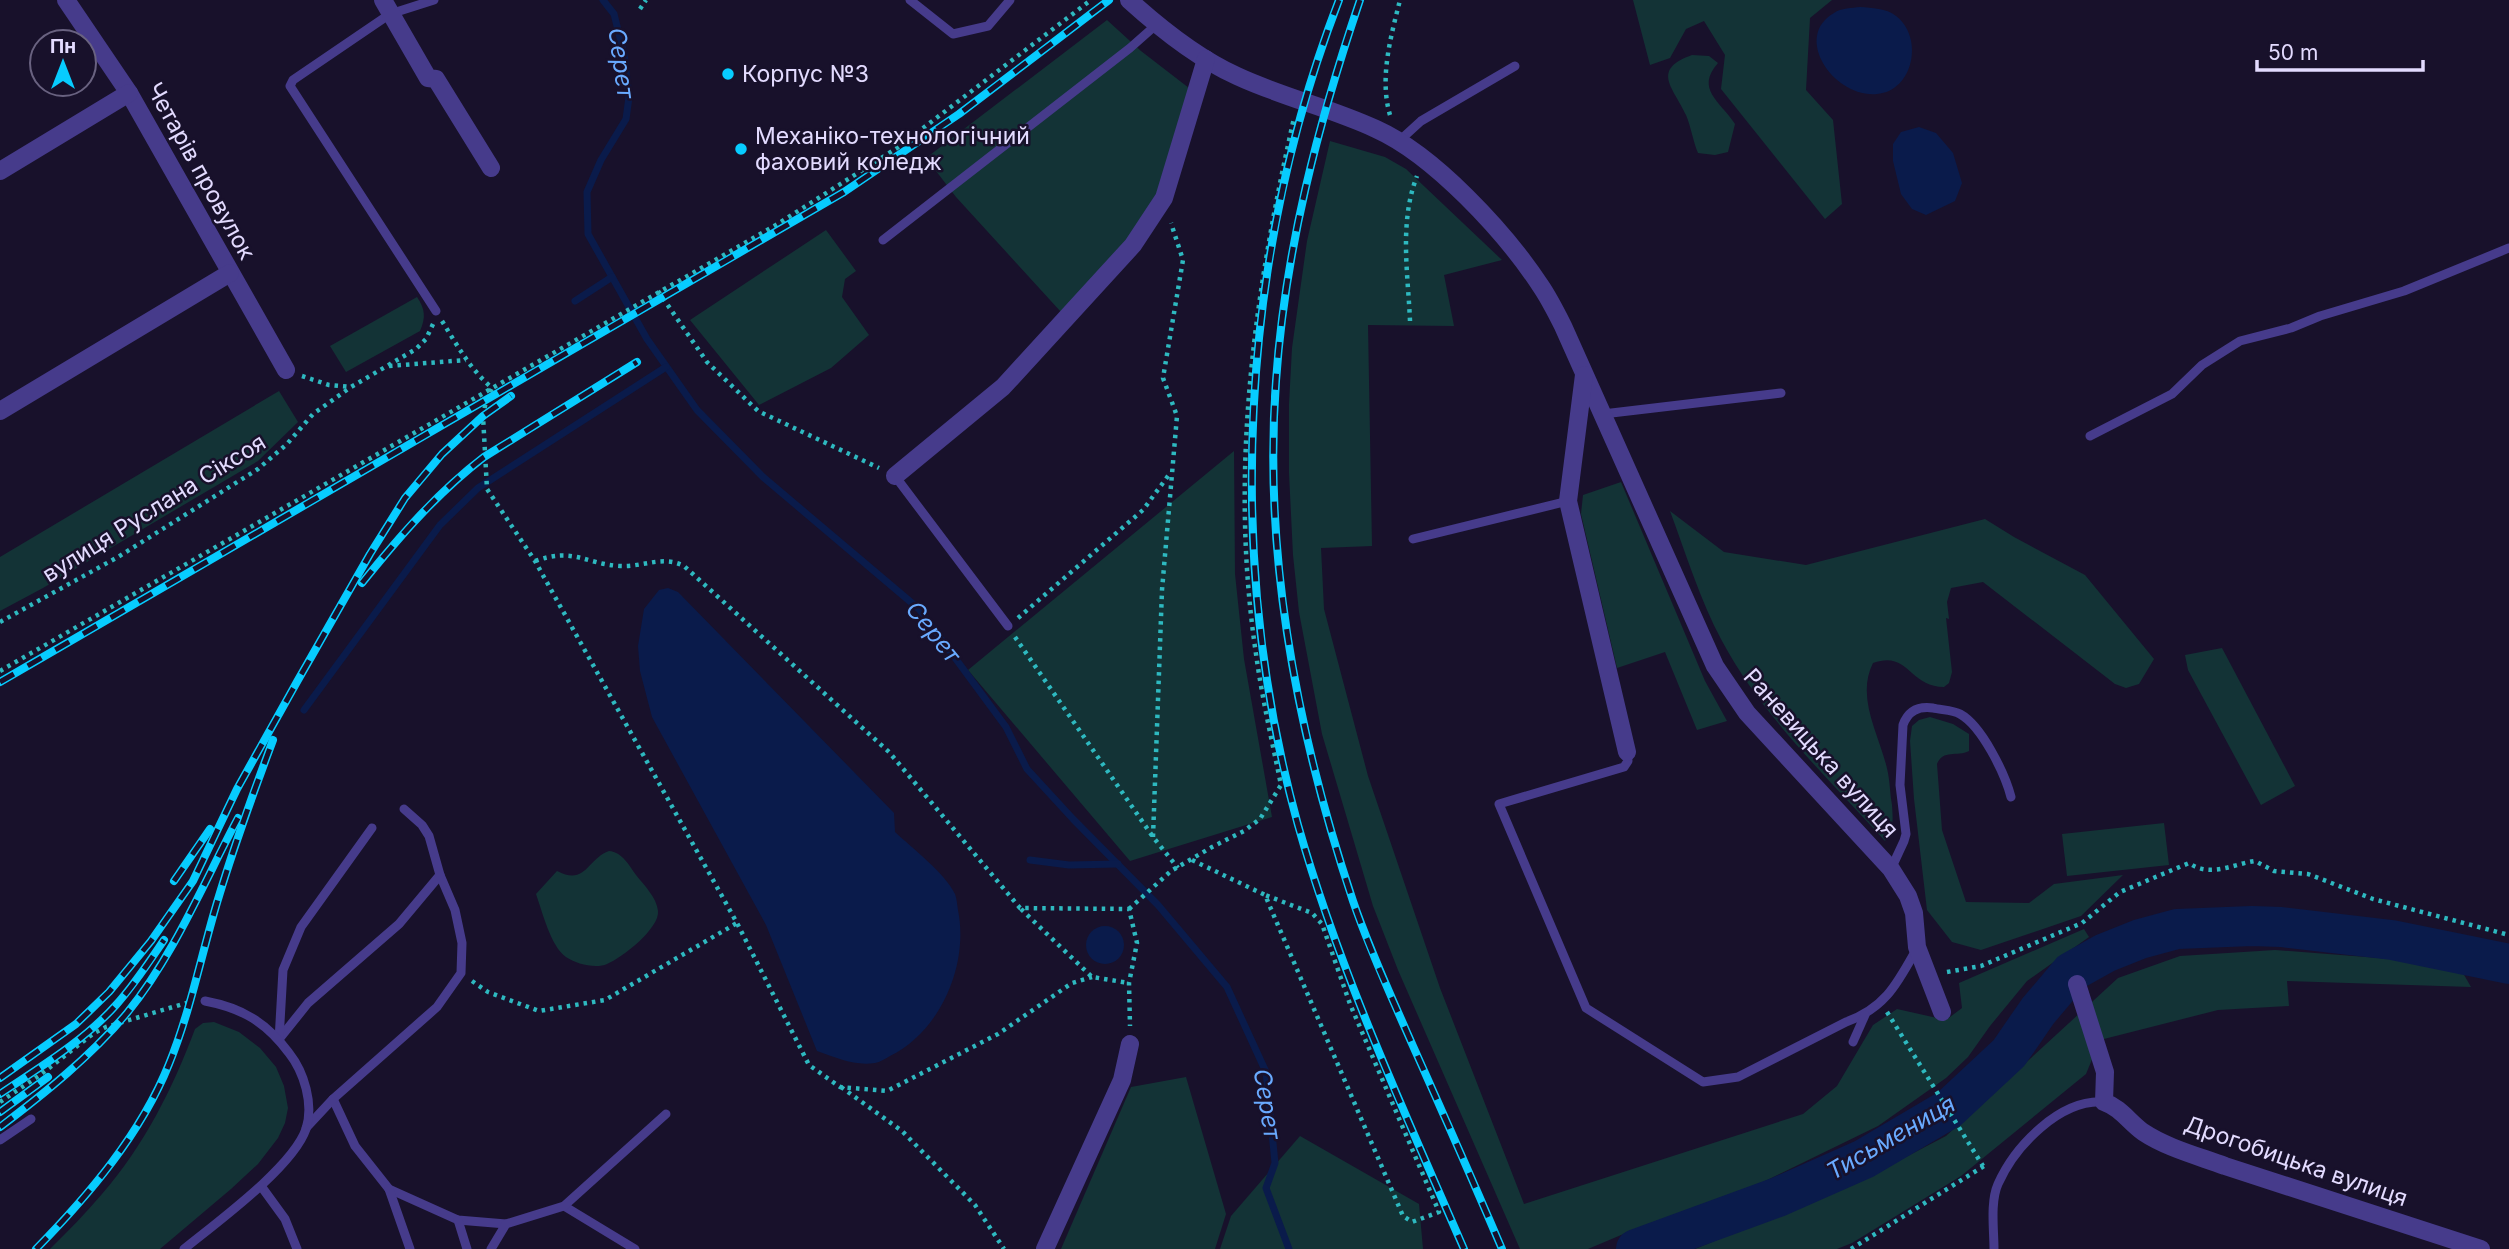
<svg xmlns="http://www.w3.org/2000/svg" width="2509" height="1249" viewBox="0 0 2509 1249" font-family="Inter,sans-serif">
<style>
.green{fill:#133336}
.water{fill:#0a1b4b}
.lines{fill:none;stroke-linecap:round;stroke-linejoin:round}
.stream{stroke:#0a1b4b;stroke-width:7}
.river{stroke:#0a1b4b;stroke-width:40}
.path{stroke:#2eb9c0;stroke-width:4.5;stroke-dasharray:3.5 5;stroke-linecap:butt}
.service{stroke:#463b8b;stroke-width:9}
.minor{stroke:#463b8b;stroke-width:18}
.rail-casing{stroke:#07ccff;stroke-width:8}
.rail{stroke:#18112b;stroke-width:5;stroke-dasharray:16;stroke-linecap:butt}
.poi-dot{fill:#07ccff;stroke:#18112b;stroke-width:2.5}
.labels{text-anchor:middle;stroke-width:5;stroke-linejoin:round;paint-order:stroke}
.poi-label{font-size:23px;fill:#e3dbff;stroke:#18112b;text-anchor:start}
.street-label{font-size:23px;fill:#e3dbff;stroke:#18112b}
.water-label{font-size:24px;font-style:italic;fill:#69aaff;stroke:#18112b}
</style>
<rect width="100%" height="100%" fill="#18112b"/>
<g class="green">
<polygon points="1633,0 1832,0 1810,18 1806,90 1833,120 1842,204 1825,219 1721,89 1725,55 1704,21 1686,29 1670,58 1650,65"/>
<polygon points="1107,20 1141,51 1189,88 1160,194 1129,242 1061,312 956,197 926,158"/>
<path d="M1692 55 1709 56 1718 63C1695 89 1720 101 1735 124L1728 152 1715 155 1698 153C1693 141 1691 127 1686 115 1674 88 1650 70 1692 55Z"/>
<polygon points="1330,141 1385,157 1406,169 1502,260 1444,275 1454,326 1368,325 1372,546 1321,548 1324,609 1368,776 1440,988 1524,1204 1803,1114 1837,1086 1873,1025 1897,1009 1946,1020 1962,1008 1959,983 2084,929 2089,937 2027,981 1990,1026 1968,1057 1946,1078 1878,1126 1763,1182 1640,1227 1588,1249 1520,1249 1398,970 1373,906 1322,734 1299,612 1293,555 1289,473 1289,404 1292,348 1307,241"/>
<polygon points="826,230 856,271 845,279 842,297 869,335 831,368 759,405 690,320"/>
<path d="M417 297C425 309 426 317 420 331L346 372 330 346Z"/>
<polygon points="279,391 298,422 258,461 43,588 0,611 0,557"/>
<polygon points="1234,451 1235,574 1244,659 1272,817 1130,861 968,670"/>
<polygon points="1621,482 1705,681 1727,721 1697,730 1665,652 1617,668 1581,514 1583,495"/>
<path d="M1670 511 1724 552 1806 565 1985 519 2014 537 2085 575 2154 659 2139 684 2126 688 2115 684 1983 582 1951 588 1947 602 1949 619 1946 618 1952 672 1949 683 1944 687C1909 687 1909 650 1873 663 1855 699 1881 737 1888 773 1890 783 1890 795 1892 805 1893 820 1894 829 1885 841 1828 778 1762 716 1722 641 1700 600 1686 554 1670 511Z"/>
<polygon points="2222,648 2295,786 2261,805 2188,670 2185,655"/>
<path d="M1930 717 1953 724 1969 734V751C1957 757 1943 749 1937 764L1942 830 1966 902 2029 903 2054 884 2123 875 2081 916 1981 950 1952 942 1927 910 1914 799 1910 741 1912 726 1919 720Z"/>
<polygon points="2164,823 2169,865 2067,876 2062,834"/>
<path d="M609 851C622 852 629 865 636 875 644 885 657 898 658 911 660 928 622 958 607 964 596 969 576 964 566 957 551 947 542 911 536 894L557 871C586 886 587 859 609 851Z"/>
<polygon points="2275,950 2392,959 2463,973 2471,987 2287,981 2289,1006 2218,1010 2100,1040 2086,1074 1961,1176 1852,1243 1837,1249 1695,1249 1858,1182 1946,1136 2118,978 2180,956"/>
<path d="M214 1022 239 1032 260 1048 276 1067 284 1086 288 1108 285 1123 278 1138 258 1164 231 1189 160 1249H50C68 1231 86 1213 102 1194 144 1146 173 1088 195 1029L203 1023Z"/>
<polygon points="1186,1077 1226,1214 1215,1249 1061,1249 1131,1087"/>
<polygon points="1300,1136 1419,1204 1423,1249 1220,1249 1231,1216"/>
</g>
<g class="water">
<path d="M1860 7C1872 8 1886 8 1896 16 1924 37 1914 91 1877 94 1834 98 1792 37 1834 13 1841 8 1852 8 1860 7Z"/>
<polygon points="1919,127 1936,133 1953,153 1962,183 1955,201 1926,215 1912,209 1901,194 1893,161 1893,144 1901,132"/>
<path d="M668 588 678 592 894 813 895 832C911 847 946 874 955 894 957 899 957 905 958 910 969 964 941 1031 890 1056 885 1059 880 1062 875 1063 854 1066 837 1058 817 1051L766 925 652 717 640 671 638 646 644 609 659 590Z"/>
<circle cx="1105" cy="945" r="19"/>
</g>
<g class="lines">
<g class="stream">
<polyline points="603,0 614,14 624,54 629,97 626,119 601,160 587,192 588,234 647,339 697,410 763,477 919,609 1006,727 1027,769 1073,819 1158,905 1227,987 1266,1072 1275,1163 1266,1188 1289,1249"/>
<polyline points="575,301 612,277"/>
<polyline points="304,710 440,525 478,488 666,367"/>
<polyline points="1030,860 1069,865 1118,864"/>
</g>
<polyline class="river" points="1636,1249 1778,1197 1864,1159 1949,1109 2009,1053 2038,1011 2071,972 2105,953 2140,939 2177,929 2252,926 2281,927 2392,940 2509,964"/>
<g class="path">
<polyline points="640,9 646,0"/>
<path d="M1390 115C1379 78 1391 36 1400 0"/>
<polyline points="658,291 707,362 758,411 879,468"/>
<path d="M442 321C457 345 470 369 492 388L486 401 483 416 487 489 535 561 737 923 809 1065 840 1087 887 1091 998 1034 1072 983 1092 977"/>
<path d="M1410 321C1408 273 1399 222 1417 176"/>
<polyline points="389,366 466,360"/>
<polyline points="302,376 329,385 351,387 416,349 426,339 434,322"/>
<path d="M535 561C574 547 585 564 620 566 644 567 662 555 684 566L889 752 1020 908 1129 909 1137 943 1129 983 1130 1026"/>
<polyline points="1018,618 1143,510 1171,472"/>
<polyline points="0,622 118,557 258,469 287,444 313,414 351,387"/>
<polyline points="1015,637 1153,837 1178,868"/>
<polyline points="0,671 776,225 897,148 1091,0"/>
<polyline points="1153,837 1162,590 1177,416 1163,378 1183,260 1171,223"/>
<polyline points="1192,860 1265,895 1403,1216 1412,1222 1439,1212 1350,1004 1322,924 1312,913 1265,895"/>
<polyline points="1021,909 1092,977 1129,983"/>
<path d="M1129 909 1171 871 1212 847 1244 831 1260 819 1281 785C1272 741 1262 698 1256 654 1229 473 1254 295 1294 118"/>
<path d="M1947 972 1981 966 2082 923 2120 892 2189 863C2210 878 2233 864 2255 861L2274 871 2308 874 2373 899 2509 935"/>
<polyline points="472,981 488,992 539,1011 605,1000 737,923"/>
<polyline points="1887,1012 1983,1166"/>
<polyline points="841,1087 902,1131 975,1205 1004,1249"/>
<polyline points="0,1102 40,1075 94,1033 106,1027 193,1001"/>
<polyline points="1851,1249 1984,1166"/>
</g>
<g class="service">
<polyline points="434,0 390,14 293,80 290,86 436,311"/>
<polyline points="910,0 953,34 988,26 1010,0"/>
<polyline points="1398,142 1421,121 1515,66"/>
<polyline points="883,240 1130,48 1156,25"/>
<polyline points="1603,414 1781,393"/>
<polyline points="2090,436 2172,394 2202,365 2240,341 2291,328 2320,316 2404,291 2509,248"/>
<polyline points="895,476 1008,626"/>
<polyline points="1413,539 1568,501"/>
<path d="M1627 752 1628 761 1624 767 1499 804 1586 1008 1703 1082 1738 1077 1846 1022C1885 1008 1897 984 1916 950"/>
<path d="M1891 869 1904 841 1906 834 1900 785 1903 725C1908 711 1918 706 1933 708 1941 710 1953 710 1960 714 1982 726 2005 774 2011 797"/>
<polyline points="280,1038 308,1003 399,924 440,875"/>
<polyline points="279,1040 283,970 301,927 372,828"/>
<polyline points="1853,1042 1865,1015"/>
<polyline points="333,1099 355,1146 389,1189 458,1220 506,1224"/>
<polyline points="306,1128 333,1099 437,1007 461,973 462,943 455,910 440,875 429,836 422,825 404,809"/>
<polyline points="0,1140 31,1119"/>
<polyline points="261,1186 285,1219 297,1249"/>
<polyline points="389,1189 410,1249"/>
<polyline points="564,1206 635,1249"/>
<polyline points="458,1220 467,1249"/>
<path d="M184 1249C216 1223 293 1167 306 1129 314 1104 304 1072 289 1053 266 1022 242 1008 205 1001"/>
<polyline points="491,1249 506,1224 564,1206 666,1114"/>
<path d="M1994 1249C1994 1230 1990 1202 1998 1184 2015 1146 2060 1099 2104 1102"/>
</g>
<g class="minor">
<polyline points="66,0 129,93 286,370"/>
<polyline points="383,0 428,78 436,79 491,168"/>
<path d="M1129 0C1161 29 1197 58 1237 76 1282 97 1331 108 1376 129 1434 155 1505 232 1540 285 1549 298 1556 312 1563 326L1715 666 1747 713 1891 869 1908 896 1914 913 1917 947 1942 1012"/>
<polyline points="0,171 129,93"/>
<polyline points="1584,375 1568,501 1627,752"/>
<polyline points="0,411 230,273"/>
<polyline points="895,476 1003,387 1133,245 1164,198 1206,59"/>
<path d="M2077 984 2105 1072 2104 1102C2121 1108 2129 1122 2143 1132 2167 1148 2198 1156 2225 1166L2481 1249"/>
<polyline points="1045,1249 1122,1080 1130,1044"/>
</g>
<g class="rail-casing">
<g id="rail">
<path d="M1339 0C1240 258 1224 558 1298 825 1339 970 1404 1111 1464 1249"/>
<path d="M1360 0C1318 124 1285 250 1276 381 1263 556 1298 736 1353 901 1370 951 1392 998 1413 1046 1443 1113 1473 1181 1502 1249"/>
<path d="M362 583C399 537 437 493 484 457L637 362"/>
<polyline points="0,682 844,192 959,114 1109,0"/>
<polyline points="174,881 210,829"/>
<polyline points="0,1078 76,1024 109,992 151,941 193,881 237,789 298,680 370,554 405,498 442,454 483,416 511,396"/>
<path d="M0 1094C40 1067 84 1041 116 1005 134 985 149 962 164 940"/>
<polyline points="0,1112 48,1077"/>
<path d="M0 1127C45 1093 91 1056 127 1013 174 955 203 884 238 818"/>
<path d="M36 1249C88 1196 141 1134 169 1064 191 1010 202 951 219 896 235 843 254 791 273 740"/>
</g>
</g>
<use href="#rail" class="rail"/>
</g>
<g class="poi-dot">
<circle cx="728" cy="74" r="7"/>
<circle cx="741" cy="149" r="7"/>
</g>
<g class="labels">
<g class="poi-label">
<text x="742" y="82">Корпус №3</text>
<text x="755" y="144">Механіко-технологічний<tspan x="755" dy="26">фаховий коледж</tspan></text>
</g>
<g class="street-label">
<text transform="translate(201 171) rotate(61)" y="8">Четарів провулок</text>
<text transform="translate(154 508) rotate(-32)" y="8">вулиця Руслана Сіксоя</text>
<text transform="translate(1821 753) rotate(48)" y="8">Раневицька вулиця</text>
<text transform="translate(2296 1161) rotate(19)" y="8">Дрогобицька вулиця</text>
</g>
<g class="water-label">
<text transform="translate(621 63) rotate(82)" y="8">Серет</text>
<text transform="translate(933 632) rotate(51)" y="8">Серет</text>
<text transform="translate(1267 1104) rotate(81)" y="8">Серет</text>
<text transform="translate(1891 1138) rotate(-30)" y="8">Тисьмениця</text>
</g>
</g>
<g transform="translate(63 63)"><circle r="33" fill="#18112b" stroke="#696280" stroke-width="2"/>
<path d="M0-5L12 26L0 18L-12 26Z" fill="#07ccff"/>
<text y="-10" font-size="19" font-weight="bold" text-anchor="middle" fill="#e3dbff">Пн</text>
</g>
<path d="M2257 60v10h166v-10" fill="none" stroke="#e3dbff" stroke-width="3.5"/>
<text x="2268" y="60" font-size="21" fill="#e3dbff" stroke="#18112b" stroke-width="5" paint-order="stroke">50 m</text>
</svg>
